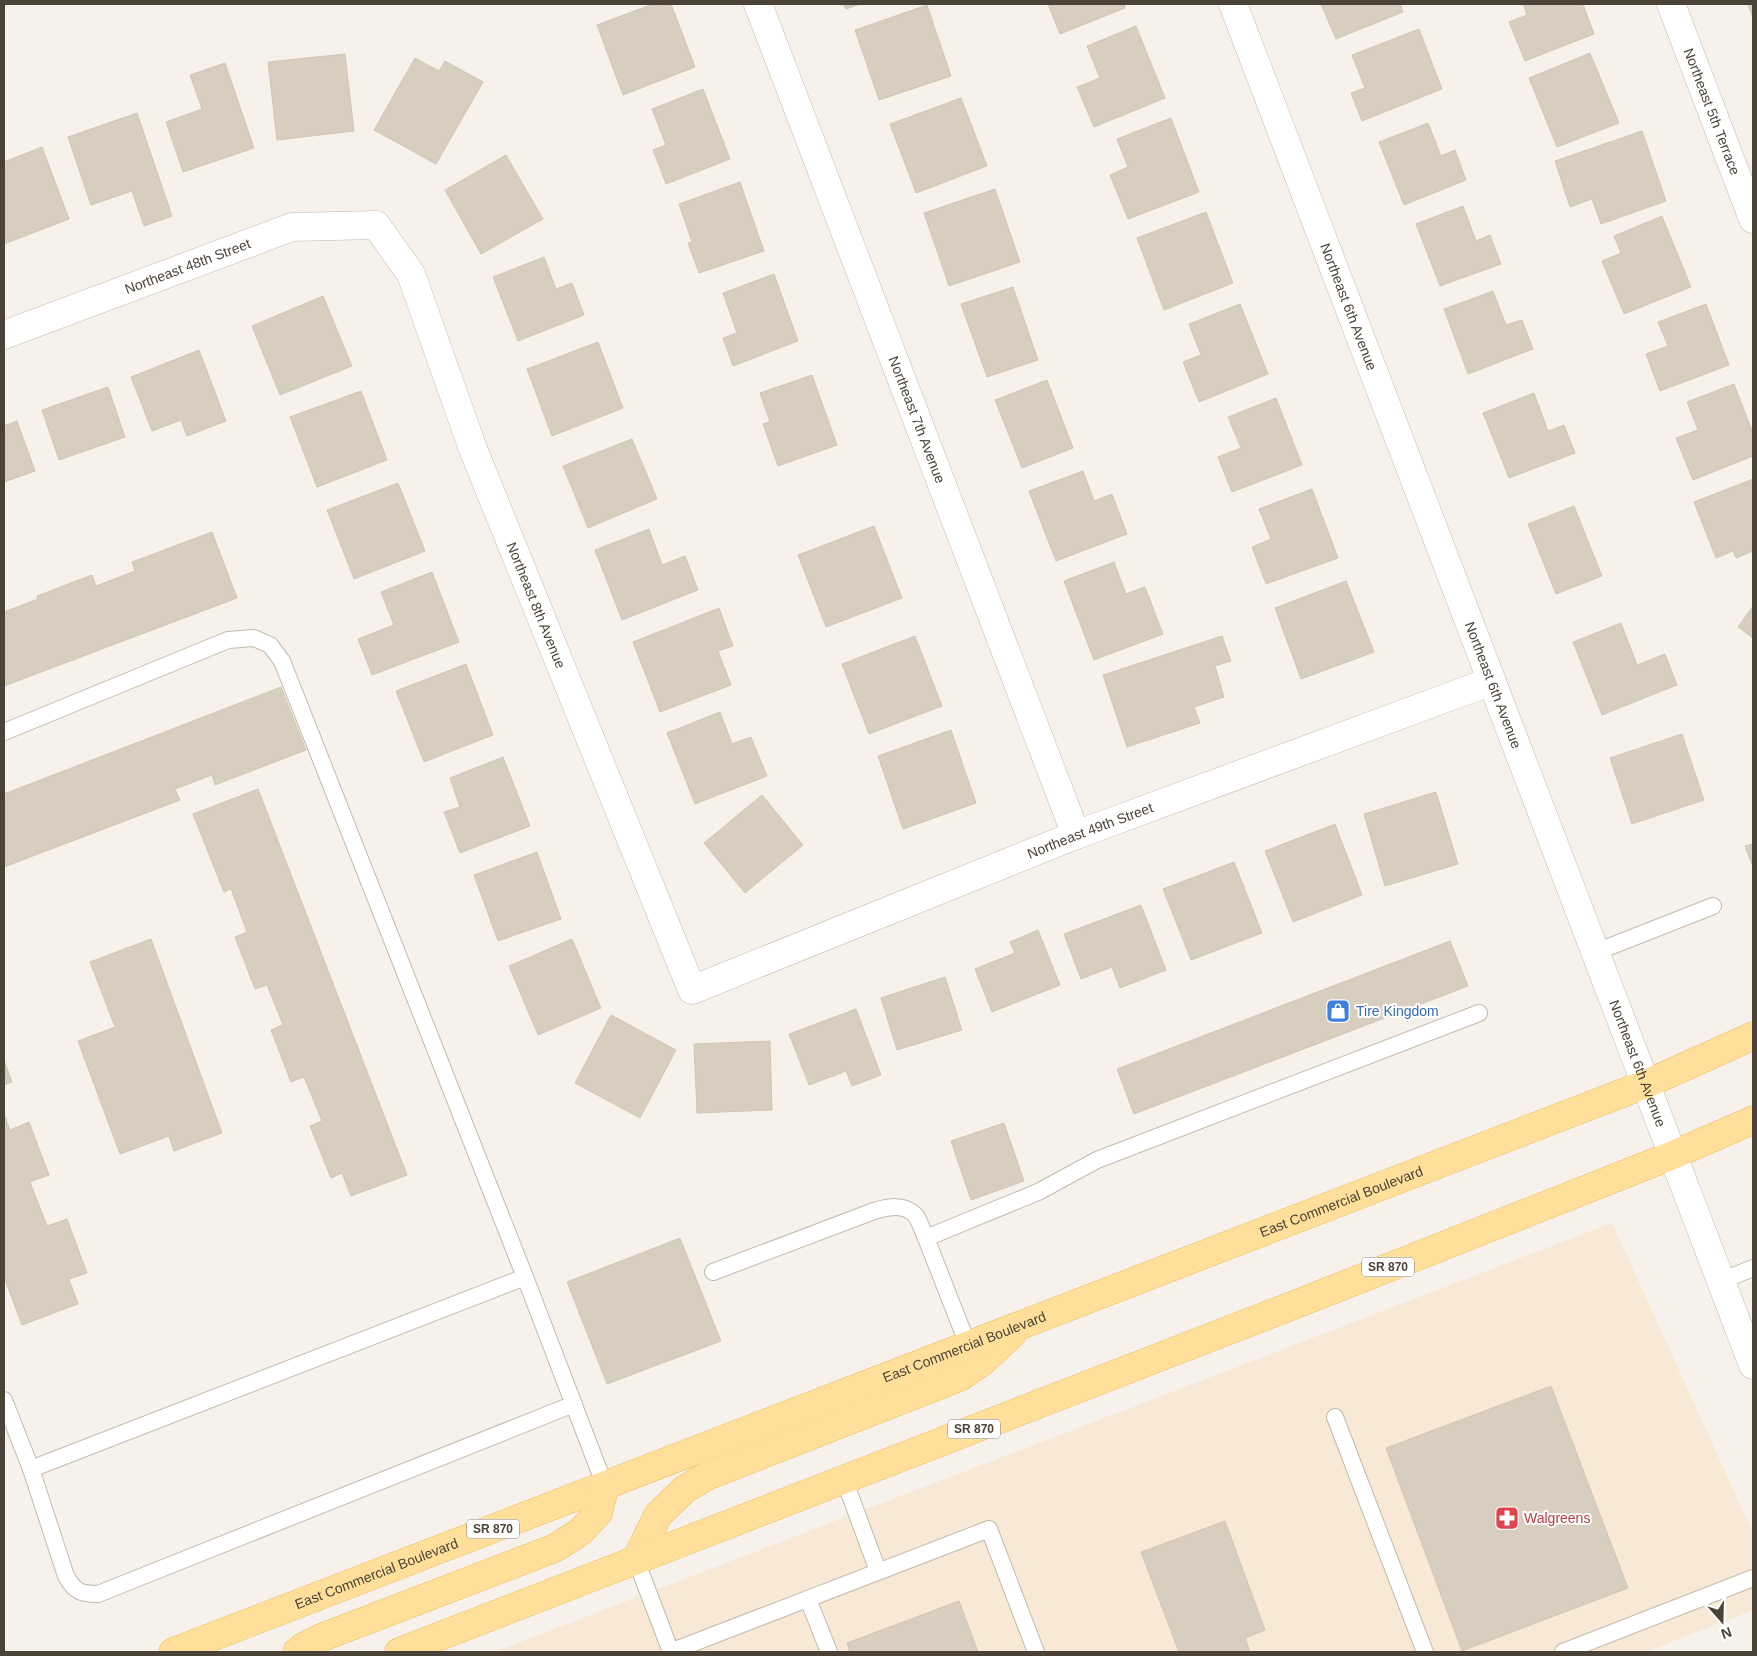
<svg xmlns="http://www.w3.org/2000/svg" width="1757" height="1656" viewBox="0 0 1757 1656" font-family="Helvetica,sans-serif">
<style>
.commercial{fill:#f8e8d6}
.building{fill:#d8cebf;stroke:#d3c5b2}
.lines{fill:none;stroke-linecap:round;stroke-linejoin:round}
.service-casing{stroke:#c2baac;stroke-width:18}
.minor-casing{stroke:#c2baac;stroke-width:29}
.tertiary-casing{stroke:#c2baac;stroke-width:29}
.primary-casing{stroke:#eabd65;stroke-width:29}
.service{stroke:#fff;stroke-width:16}
.minor{stroke:#fff;stroke-width:28}
.tertiary{stroke:#fff;stroke-width:28}
.primary{stroke:#ffdf9a;stroke-width:28}
.labels{text-anchor:middle;stroke-width:4;stroke-linejoin:round;paint-order:stroke}
.shield{fill:#fff;stroke:#817b74;stroke-width:1}
.shield-label{font-size:12px;font-weight:bold;fill:#4b4338}
.street-label{font-size:14px;fill:#4b4338;stroke:#fff}
.shop-label{font-size:14px;fill:#366cbe;stroke:#fff;text-anchor:start}
.health-label{font-size:14px;fill:#be3a42;stroke:#fff;text-anchor:start}
</style>
<rect width="100%" height="100%" fill="#f6f2eb"/>
<polygon class="commercial" points="1612,1223 1753,1533 1753,1610 1646,1652 494,1652"/>
<g class="building">
<polygon points="653,4 671,4 695,67 623,95 597,25"/>
<polygon points="843,4 860,4 846,9"/>
<polygon points="1048,4 1124,4 1125,8 1060,34"/>
<polygon points="1321,4 1400,4 1403,12 1336,39"/>
<polygon points="1523,4 1583,4 1594,34 1525,61 1509,22 1527,15"/>
<polygon points="1748,4 1753,4 1753,18"/>
<polygon points="927,5 951,76 879,100 855,30"/>
<polygon points="1136,26 1165,98 1094,127 1077,87 1100,78 1087,46"/>
<polygon points="1419,29 1442,89 1362,121 1351,93 1365,88 1352,55"/>
<polygon points="1590,53 1619,123 1557,147 1529,78"/>
<polygon points="345,54 354,131 277,140 268,62"/>
<polygon points="415,58 439,71 445,61 483,82 436,164 374,130"/>
<polygon points="225,63 254,148 183,172 166,122 202,109 190,75"/>
<polygon points="703,89 730,159 666,184 653,150 666,145 652,109"/>
<polygon points="961,98 987,166 916,193 890,124"/>
<polygon points="137,113 172,216 144,226 132,191 91,205 68,137"/>
<polygon points="1171,118 1199,192 1128,219 1110,175 1128,167 1117,139"/>
<polygon points="1428,123 1441,156 1455,150 1466,180 1404,205 1379,142"/>
<polygon points="1642,131 1666,201 1601,224 1592,199 1570,207 1555,161"/>
<polygon points="42,147 69,219 4,244 4,162"/>
<polygon points="506,155 543,219 481,254 445,190"/>
<polygon points="740,182 764,251 699,273 688,243 692,242 679,204"/>
<polygon points="995,189 1020,262 949,286 924,213"/>
<polygon points="1463,206 1476,241 1490,235 1501,264 1440,286 1416,224"/>
<polygon points="1206,212 1233,283 1164,310 1137,238"/>
<polygon points="1662,216 1691,287 1624,314 1602,261 1621,253 1614,236"/>
<polygon points="544,257 556,289 572,283 584,315 518,341 493,277"/>
<polygon points="774,274 798,341 733,366 723,338 737,333 723,293"/>
<polygon points="1013,287 1038,360 987,377 961,304"/>
<polygon points="1493,291 1506,325 1522,320 1533,349 1468,374 1444,309"/>
<polygon points="323,296 352,366 280,395 252,326"/>
<polygon points="1240,304 1268,374 1199,402 1183,362 1201,355 1189,324"/>
<polygon points="1706,304 1729,365 1660,391 1646,354 1668,346 1658,322"/>
<polygon points="598,342 623,408 552,436 527,369"/>
<polygon points="199,350 226,421 187,436 181,420 152,431 131,377"/>
<polygon points="812,375 837,445 778,466 763,424 770,422 760,393"/>
<polygon points="1047,380 1073,448 1022,468 995,400"/>
<polygon points="1734,384 1753,433 1753,456 1693,480 1676,438 1698,430 1687,402"/>
<polygon points="108,387 125,437 59,460 42,410"/>
<polygon points="361,391 387,460 317,487 290,417"/>
<polygon points="1534,393 1548,431 1564,425 1575,453 1509,478 1483,413"/>
<polygon points="1276,398 1302,465 1232,492 1218,457 1241,448 1228,417"/>
<polygon points="17,421 35,471 4,482 4,426"/>
<polygon points="632,439 657,499 588,528 563,466"/>
<polygon points="1083,471 1094,501 1112,494 1127,534 1056,561 1029,491"/>
<polygon points="1753,479 1753,551 1736,558 1733,551 1716,558 1694,502"/>
<polygon points="398,483 425,551 354,579 327,510"/>
<polygon points="1312,489 1338,558 1266,584 1252,547 1271,539 1259,509"/>
<polygon points="1574,506 1602,576 1556,594 1528,524"/>
<polygon points="874,526 902,598 826,627 798,555"/>
<polygon points="649,529 662,565 685,556 698,590 622,620 595,550"/>
<polygon points="212,532 237,598 4,686 4,612 38,599 37,596 92,575 96,586 135,571 132,562"/>
<polygon points="1114,562 1126,594 1145,587 1163,634 1094,660 1064,581"/>
<polygon points="432,572 459,642 372,675 358,639 394,625 381,592"/>
<polygon points="1346,581 1374,652 1301,679 1275,608"/>
<polygon points="1753,606 1753,638 1738,627"/>
<polygon points="719,608 733,646 718,651 731,685 660,712 633,642"/>
<polygon points="1621,623 1637,665 1665,654 1677,685 1602,715 1573,642"/>
<polygon points="915,636 942,706 869,734 842,664"/>
<polygon points="1222,636 1231,661 1215,666 1224,697 1194,707 1200,723 1127,747 1103,675"/>
<polygon points="466,664 493,735 424,762 396,691"/>
<polygon points="281,687 306,750 215,785 212,775 175,789 180,800 4,867 4,794"/>
<polygon points="720,712 732,744 751,737 767,776 695,804 667,733"/>
<polygon points="951,730 976,803 903,829 878,756"/>
<polygon points="1682,734 1704,800 1632,824 1610,758"/>
<polygon points="503,757 530,826 460,853 444,812 460,807 450,778"/>
<polygon points="258,789 407,1175 351,1196 342,1173 331,1178 310,1126 322,1121 304,1077 291,1082 271,1030 283,1025 267,985 255,989 235,937 247,932 231,889 224,892 193,814"/>
<polygon points="1436,792 1458,864 1385,886 1364,814"/>
<polygon points="762,795 803,845 745,893 704,843"/>
<polygon points="1335,824 1362,895 1293,922 1265,851"/>
<polygon points="1753,844 1753,867 1745,846"/>
<polygon points="537,852 561,919 498,941 474,875"/>
<polygon points="1234,862 1262,933 1191,960 1163,889"/>
<polygon points="1141,905 1166,970 1120,988 1112,967 1081,979 1064,934"/>
<polygon points="1038,930 1060,985 992,1012 975,969 1015,953 1010,942"/>
<polygon points="151,939 222,1133 174,1151 169,1136 120,1154 78,1041 115,1027 90,962"/>
<polygon points="572,939 601,1008 538,1035 509,966"/>
<polygon points="1450,941 1468,986 1134,1114 1117,1069"/>
<polygon points="945,977 962,1030 897,1050 881,998"/>
<polygon points="856,1009 881,1075 852,1086 846,1071 809,1085 789,1034"/>
<polygon points="611,1015 676,1050 640,1118 575,1083"/>
<polygon points="770,1041 772,1110 697,1113 694,1044"/>
<polygon points="4,1060 12,1082 4,1085"/>
<polygon points="4,1114 10,1130 29,1122 49,1175 30,1182 47,1226 67,1219 87,1273 69,1279 78,1304 22,1325 4,1277"/>
<polygon points="1004,1123 1024,1181 971,1200 951,1141"/>
<polygon points="680,1238 721,1341 607,1384 567,1282"/>
<polygon points="1551,1386 1628,1588 1462,1651 1386,1448"/>
<polygon points="1225,1521 1265,1630 1245,1638 1250,1652 1179,1652 1141,1552"/>
<polygon points="959,1601 978,1652 850,1652 847,1643"/>
</g>
<g class="lines">
<g class="service-casing">
<g id="service">
<polyline points="4,732 228,640 254,638 270,645 282,661 525,1277 605,1486"/>
<polyline points="1596,952 1713,906"/>
<path d="M713 1272 874 1211C888 1207 905 1203 916 1216 920 1222 923 1232 926 1238"/>
<polyline points="1721,1281 1753,1268"/>
<polyline points="968,1345 926,1238 1038,1192 1097,1160 1479,1013"/>
<path d="M4 1400 31 1469 66 1576C75 1592 81 1594 98 1594L574 1404"/>
<polyline points="1335,1417 1425,1652"/>
<polyline points="31,1469 525,1277"/>
<polyline points="844,1479 878,1571"/>
<polyline points="636,1560 671,1652"/>
<polyline points="808,1599 829,1652"/>
<polyline points="670,1652 989,1529 1036,1652"/>
<polyline points="1563,1652 1753,1578"/>
</g>
</g>
<g class="minor-casing">
<g id="minor">
<path id="s1" d="M758 4 1076 835"/>
<path id="s2" d="M1671 4 1753 219"/>
<path id="s3" d="M4 335 292 227 376 225 411 274 473 449 692 990 1076 835 1492 681"/>
</g>
</g>
<g class="tertiary-casing">
<g id="tertiary">
<path id="s4" d="M1233 4 1753 1365"/>
</g>
</g>
<g class="primary-casing">
<g id="primary">
<polyline points="636,1560 658,1515 685,1489 707,1476 960,1377 982,1362 1012,1334"/>
<path id="s5" d="M173 1652 1646 1084 1753 1036"/>
<polyline points="297,1652 303,1647 323,1637 555,1548 580,1532 598,1513 605,1486"/>
<polyline points="399,1652 1294,1305 1673,1155 1753,1120"/>
</g>
</g>
<use href="#service" class="service"/>
<use href="#minor" class="minor"/>
<use href="#tertiary" class="tertiary"/>
<use href="#primary" class="primary"/>
</g>
<defs>
<g id="shop-square" transform="scale(1.25)"><rect x="-9" y="-9" width="18" height="18" rx="4" fill="#3f7fe0" stroke="#fff"/><path d="M-5-2.5h2.3a2.7 3.5 0 0 1 5.4 0H5L5.5 6h-11ZM-1.5-2.5h3a1.5 2.3 0 0 0-3 0Z" fill="#fff"/></g>
<g id="pharmacy-square" transform="scale(1.25)"><rect x="-9" y="-9" width="18" height="18" rx="4" fill="#e0444e" stroke="#fff"/><path d="M-2-6h4v4h4v4h-4v4h-4v-4h-4v-4h4Z" fill="#fff"/></g>
</defs>
<g fill-rule="evenodd">
<use href="#shop-square" x="1338" y="1011"/>
<use href="#pharmacy-square" x="1507" y="1518"/>
</g>
<g class="labels">
<g class="shield">
<rect x="1362" y="1257.5" width="52" height="19" rx="4"/>
<rect x="948" y="1419.5" width="52" height="19" rx="4"/>
<rect x="467" y="1519.5" width="52" height="19" rx="4"/>
</g>
<g class="shield-label">
<text x="1388" y="1271">SR 870</text>
<text x="974" y="1433">SR 870</text>
<text x="493" y="1533">SR 870</text>
</g>
<g class="street-label">
<text dy="5" stroke="none"><textPath href="#s2" startOffset="115">Northeast 5th Terrace</textPath></text>
<text dy="5" stroke="none"><textPath href="#s3" startOffset="196">Northeast 48th Street</textPath></text>
<text dy="5" stroke="none"><textPath href="#s4" startOffset="324">Northeast 6th Avenue</textPath></text>
<text dy="5" stroke="none"><textPath href="#s1" startOffset="445">Northeast 7th Avenue</textPath></text>
<text dy="5" stroke="none"><textPath href="#s3" startOffset="806">Northeast 8th Avenue</textPath></text>
<text dy="5" stroke="none"><textPath href="#s4" startOffset="729">Northeast 6th Avenue</textPath></text>
<text dy="5" stroke="none"><textPath href="#s3" startOffset="1650">Northeast 49th Street</textPath></text>
<text dy="5" stroke="none"><textPath href="#s4" startOffset="1134">Northeast 6th Avenue</textPath></text>
<text dy="5" stroke="none"><textPath href="#s5" startOffset="1252">East Commercial Boulevard</textPath></text>
<text dy="5" stroke="none"><textPath href="#s5" startOffset="848">East Commercial Boulevard</textPath></text>
<text dy="5" stroke="none"><textPath href="#s5" startOffset="218">East Commercial Boulevard</textPath></text>
</g>
<g class="shop-label">
<text x="1356" y="1016">Tire Kingdom</text>
</g>
<g class="health-label">
<text x="1524" y="1523">Walgreens</text>
</g>
</g>
<rect width="1757" height="1656" fill="none" stroke="#4b4338" stroke-width="10"/>
<g transform="translate(1722 1621) rotate(160)" stroke="#ffffff" stroke-width="4" paint-order="stroke">
<path d="M0-4L9 19L0 12L-9 19Z" fill="#4b4338"/>
<text y="-8" font-size="14" font-weight="bold" text-anchor="middle" fill="#4b4338">N</text>
</g>
</svg>
